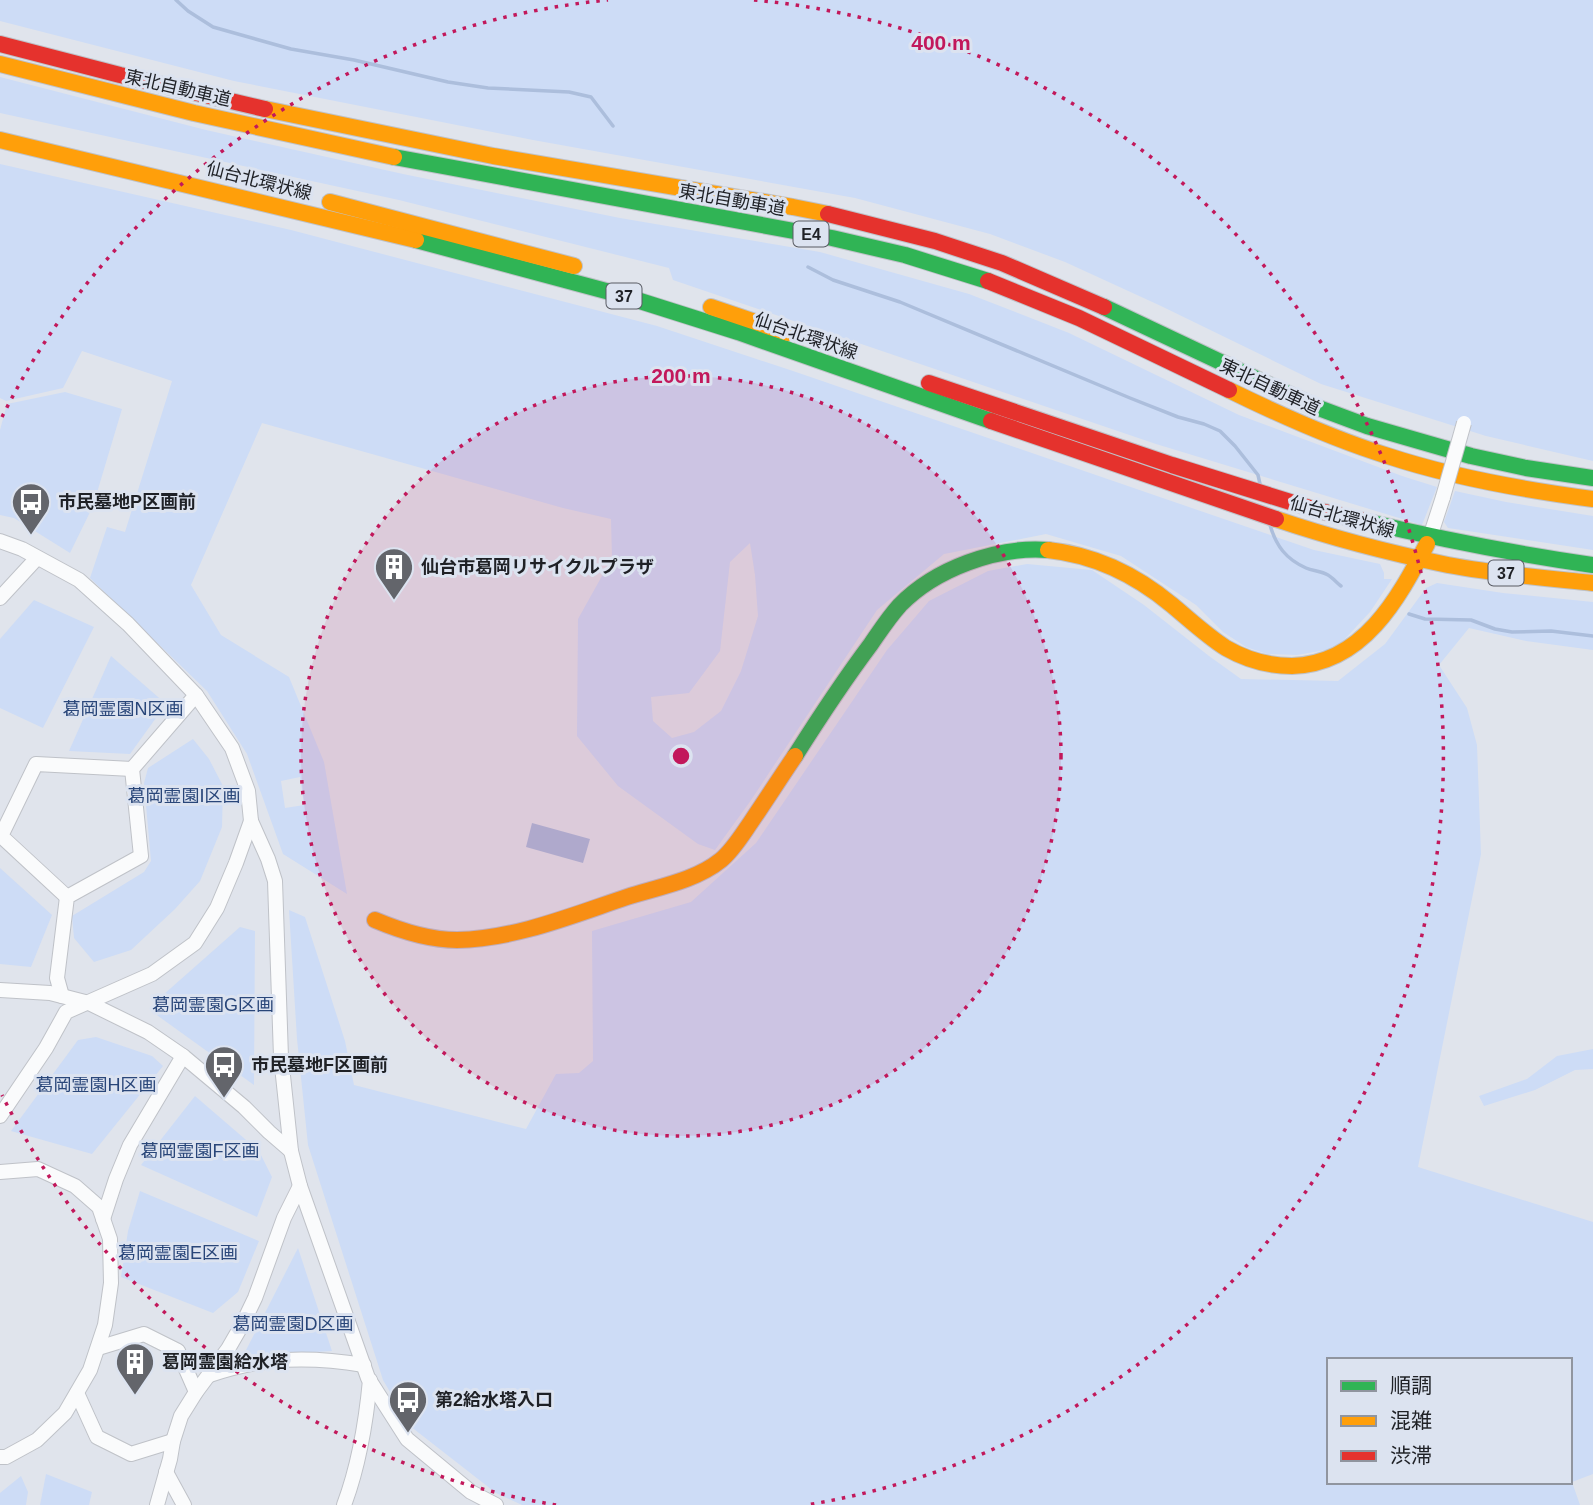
<svg xmlns="http://www.w3.org/2000/svg" width="1593" height="1505" viewBox="0 0 1593 1505" font-family="Helvetica,'Noto Sans JP',sans-serif">
<style>
.green{fill:#cddcf6;fill-rule:evenodd}
.water{fill:#acbedc}
.lines{fill:none;stroke-linecap:round;stroke-linejoin:round}
.stream{stroke:#acbedc;stroke-width:3.5}
.street-casing{stroke:#bfc2c8;stroke-width:16}
.fast-casing{stroke:#bfc2c8;stroke-width:18}
.slow-casing{stroke:#bfc2c8;stroke-width:18}
.jam-casing{stroke:#bfc2c8;stroke-width:18}
.street{stroke:#fafbfc;stroke-width:14}
.fast{stroke:#30b455;stroke-width:16}
.slow{stroke:#ff9f0a;stroke-width:16}
.jam{stroke:#e5322d;stroke-width:16}
.street-bridge-casing{stroke:#bfc2c8;stroke-width:16;stroke-linecap:butt}
.street-bridge{stroke:#fafbfc;stroke-width:14}
.ring{fill:none;stroke:#c2185b;stroke-width:3.5;stroke-dasharray:3.5 7}
.labels{text-anchor:middle;stroke-width:6;stroke-linejoin:round;paint-order:stroke}
.shield{fill:#dce3f0;stroke:#585b63;stroke-width:2}
.shield-label{font-size:16px;font-weight:bold;fill:#1f2126}
.street-label{font-size:18px;fill:#1f2126;stroke:#dce3f0}
.poi-label{font-size:18px;font-weight:bold;fill:#1f2126;stroke:#dce3f0;text-anchor:start}
.park-label{font-size:18px;fill:#294679;stroke:#dce3f0}
.centre{fill:#c2185b;stroke:#dce3f0;stroke-width:3.5}
.ring-label{font-size:21px;text-anchor:middle;font-weight:bold;fill:#c2185b;stroke:#dce3f0;stroke-width:6;stroke-linejoin:round;paint-order:stroke}
</style>
<rect width="100%" height="100%" fill="#e0e4ec"/>
<g class="green">
<polygon points="0,0 1593,0 1593,461 1486,436 1321,384 1161,306 1065,262 990,234 855,198 533,140 234,81 0,21"/>
<polygon points="0,77 206,130 403,174 620,218 820,252 969,294 1069,333 1239,415 1402,476 1437,487 1422,525 1156,444 673,280 669,268 399,200 0,113"/>
<path d="M0 164 291 230 657 326 793 371 1314 550 1380 564 1384 573V579H1392L1370 612 1343 641 1326 650 1297 655 1267 654 1246 647 1223 632 1196 605 1121 556 1046 534 944 554 877 610 749 803 715 850 698 844 618 786 577 736 578 619 612 558 611 519 563 508 262 423 191 585 221 635 289 677 324 762 347 894 283 854 247 754 207 691 90 578 107 527 125 532 172 381 82 351 63 388 6 401 0 398ZM750 543 755 575 758 616 741 671 721 711 694 732 672 738 653 721 651 697 689 693 720 651 730 562ZM300 777 304 805 285 808 281 781Z"/>
<polygon points="65,392 122,409 93,506 70,553 14,518 0,515 0,430 7,404"/>
<polygon points="1455,491 1506,502 1593,516 1593,550 1448,528 1444,522"/>
<path d="M1027 564 1092 570 1144 605 1209 656 1241 679 1338 681 1385 644 1426 588 1437 583 1503 593 1593 602V650L1526 641 1469 628 1439 665 1467 708 1477 745 1481 854 1418 1167 1593 1222V1474L1572 1482 1580 1505H522L496 1493 410 1426 383 1380 308 1145 297 1039 289 910 305 917 345 1041 354 1085 526 1129 556 1074 579 1073 593 1061 592 931 691 902 756 843 887 650 929 601 988 571ZM1329 1360H1570V1482H1329Z"/>
<polygon points="34,600 94,627 43,728 0,708 0,639"/>
<polygon points="111,656 166,704 130,754 69,751"/>
<polygon points="193,739 209,759 223,786 222,827 200,881 175,909 131,950 94,962 74,938 72,916 144,872 151,861 144,783 148,768"/>
<polygon points="0,868 52,915 31,967 0,964"/>
<polygon points="240,927 255,931 254,1085 154,1013 154,1003"/>
<polygon points="96,1037 152,1056 163,1066 92,1154 11,1131 78,1040"/>
<polygon points="1593,1049 1593,1069 1575,1070 1535,1090 1484,1106 1479,1096 1527,1079 1557,1056"/>
<polygon points="195,1096 259,1151 272,1177 257,1217 141,1165"/>
<polygon points="140,1191 259,1241 238,1292 213,1313 121,1277 128,1231"/>
<polygon points="298,1248 332,1351 243,1356"/>
<polygon points="46,1474 92,1492 89,1505 40,1505"/>
<polygon points="21,1476 28,1492 26,1505 0,1505 0,1493"/>
</g>
<polygon class="water" points="532,823 590,839 583,863 526,847"/>
<g class="lines">
<g class="stream">
<polyline points="176,0 188,11 213,27 291,49 354,60 448,82 488,88 569,92 591,97 613,126"/>
<polyline points="808,267 833,280 900,302 1130,398 1178,417 1204,424 1220,431 1235,446 1258,475 1260,484"/>
<path d="M1270 525C1276 546 1286 559 1306 568 1313 571 1321 571 1328 575 1333 578 1337 583 1341 586"/>
<polyline points="1409,614 1425,619 1471,620 1495,629 1512,632 1551,631 1593,636"/>
</g>
<g class="street-casing">
<g id="street">
<polyline points="1430,537 1443,497"/>
<polyline points="0,541 22,549 79,580 128,624 196,695 232,748 248,791 251,821 268,859 275,881 281,1057 291,1151 300,1186 368,1378 407,1439 471,1492 496,1505"/>
<polyline points="0,598 37,558"/>
<polyline points="67,897 1,836 36,764 132,769"/>
<polyline points="0,990 50,993 89,1003 148,1032 183,1056 244,1107 269,1132 291,1151"/>
<polyline points="62,996 57,978 67,897 141,856 132,769 196,695"/>
<polyline points="0,1116 46,1048 66,1012 152,974 195,943 217,908 236,863 251,821"/>
<polyline points="0,1172 38,1169 75,1186 99,1207 110,1239 111,1283 105,1325 90,1370 65,1413 37,1440 6,1457 0,1457"/>
<polyline points="103,1219 116,1179 130,1145 183,1056"/>
<polyline points="98,1348 144,1334 178,1351 196,1392"/>
<path d="M210 1375C262 1357 309 1356 364 1365"/>
<polyline points="77,1393 97,1437 131,1454 173,1441"/>
<polyline points="166,1472 184,1505"/>
<polyline points="157,1505 170,1459 173,1441 181,1416 196,1392 228,1349 243,1323 255,1298 284,1218 300,1186"/>
<path d="M344 1505C359 1465 366 1423 370 1380"/>
</g>
</g>
<g class="fast-casing">
<g id="fast">
<polyline points="394,157 832,238 905,255 988,281"/>
<polyline points="416,240 621,295 738,332 991,421"/>
<polyline points="1104,307 1316,407 1367,426 1471,456 1526,468 1593,478"/>
<path d="M1364 521C1440 539 1516 554 1593 565"/>
<path d="M795 756C819 718 844 680 871 644 880 631 889 617 900 605 935 569 997 546 1048 550"/>
</g>
</g>
<g class="slow-casing">
<g id="slow">
<polyline points="0,64 194,113 394,157"/>
<polyline points="265,109 493,156 793,207 828,214"/>
<polyline points="0,140 416,240"/>
<polyline points="330,202 574,266"/>
<polyline points="711,307 788,333"/>
<path d="M1229 390C1280 415 1333 439 1388 456 1455 478 1524 490 1593 499"/>
<path d="M1276 519C1332 538 1390 553 1448 565 1496 574 1545 578 1593 583"/>
<path d="M1048 550C1095 555 1136 575 1172 605 1190 620 1207 636 1226 648 1247 660 1269 666 1292 666 1363 664 1398 599 1427 544"/>
<path d="M375 920C401 931 428 940 457 940 515 939 573 915 627 897 658 887 695 881 721 860 733 850 742 835 751 822 766 800 780 778 795 756"/>
</g>
</g>
<g class="jam-casing">
<g id="jam">
<polyline points="0,44 120,75 265,109"/>
<polyline points="828,214 935,241 1002,263 1104,307"/>
<polyline points="988,281 1079,318 1229,390"/>
<polyline points="929,383 1172,465 1316,510 1364,521"/>
<polyline points="991,421 1276,519"/>
</g>
</g>
<use href="#street" class="street"/>
<use href="#fast" class="fast"/>
<use href="#slow" class="slow"/>
<use href="#jam" class="jam"/>
<g class="street-bridge-casing">
<polyline id="street-bridge" points="1443,497 1464,423"/>
</g>
<use href="#street-bridge" class="street-bridge"/>
</g>
<circle cx="681" cy="756" r="380" fill="#c2185b" fill-opacity=".12"/>
<g class="ring">
<circle cx="681" cy="756" r="380"/>
<path d="M556 1505A759 759 0 0 1 2 1095M2 417A759 759 0 0 1 608 0M754 0A759 759 0 0 1 806 1505"/>
</g>
<defs>
<g id="bus-pin" transform="scale(2.0125)"><path d="M0 17L-7.5 6A9.5 9.5 0 1 1 7.5 6Z" fill="#63656b" stroke="#dce3f0"/><path d="M-5-6H5V4H4V6H2V4H-2V6H-4V4H-5ZM-3.5-4V0h7V-4ZM-3.5 1.2v1.5H-2V1.2ZM2 1.2v1.5H3.5V1.2Z" fill="#fff"/></g>
<g id="building-pin" transform="scale(2.0125)"><path d="M0 17L-7.5 6A9.5 9.5 0 1 1 7.5 6Z" fill="#63656b" stroke="#dce3f0"/><path d="M-4-6H4V6H1V3H-1V6H-4ZM-2.5-4.3h1.7v1.8h-1.7ZM.8-4.3h1.7v1.8H.8ZM-2.5-1h1.7V.8h-1.7ZM.8-1h1.7V.8H.8Z" fill="#fff"/></g>
</defs>
<g fill-rule="evenodd">
<use href="#bus-pin" x="31" y="502"/>
<use href="#building-pin" x="394" y="567"/>
<use href="#bus-pin" x="224" y="1065"/>
<use href="#building-pin" x="135" y="1362"/>
<use href="#bus-pin" x="408" y="1400"/>
</g>
<g class="labels">
<g class="shield">
<rect x="793.5" y="221.5" width="35" height="25" rx="5"/>
<rect x="606.5" y="283.5" width="35" height="25" rx="5"/>
<rect x="1488.5" y="560.5" width="35" height="25" rx="5"/>
</g>
<g class="shield-label">
<text x="811" y="240">E4</text>
<text x="624" y="302">37</text>
<text x="1506" y="579">37</text>
</g>
<g class="street-label">
<text transform="translate(178 88) rotate(13)" y="6">東北自動車道</text>
<text transform="translate(259 181) rotate(14)" y="6">仙台北環状線</text>
<text transform="translate(732 200) rotate(10)" y="6">東北自動車道</text>
<text transform="translate(806 336) rotate(19)" y="6">仙台北環状線</text>
<text transform="translate(1270 387) rotate(25)" y="6">東北自動車道</text>
<text transform="translate(1342 517) rotate(16)" y="6">仙台北環状線</text>
</g>
<g class="poi-label">
<text x="58" y="508">市民墓地P区画前</text>
<text x="421" y="573">仙台市葛岡リサイクルプラザ</text>
<text x="251" y="1071">市民墓地F区画前</text>
<text x="162" y="1368">葛岡霊園給水塔</text>
<text x="435" y="1406">第2給水塔入口</text>
</g>
<g class="park-label">
<text x="123" y="715">葛岡霊園N区画</text>
<text x="184" y="802">葛岡霊園I区画</text>
<text x="213" y="1011">葛岡霊園G区画</text>
<text x="96" y="1091">葛岡霊園H区画</text>
<text x="200" y="1157">葛岡霊園F区画</text>
<text x="178" y="1259">葛岡霊園E区画</text>
<text x="293" y="1330">葛岡霊園D区画</text>
</g>
</g>
<circle cx="681" cy="756" r="10" class="centre"/>
<g class="ring-label">
<text x="941" y="50">400 m</text>
<text x="681" y="383">200 m</text>
</g>
<rect x="1327" y="1358" width="245" height="126" fill="#dce3f0" stroke="#90959f" stroke-width="2"/>
<rect x="1341" y="1381" width="35" height="10" fill="#30b455" stroke="#90959f" stroke-width="2"/>
<text x="1390" y="1393" font-size="21" fill="#1f2126">順調</text>
<rect x="1341" y="1416" width="35" height="10" fill="#ff9f0a" stroke="#90959f" stroke-width="2"/>
<text x="1390" y="1428" font-size="21" fill="#1f2126">混雑</text>
<rect x="1341" y="1451" width="35" height="10" fill="#e5322d" stroke="#90959f" stroke-width="2"/>
<text x="1390" y="1463" font-size="21" fill="#1f2126">渋滞</text>
</svg>
